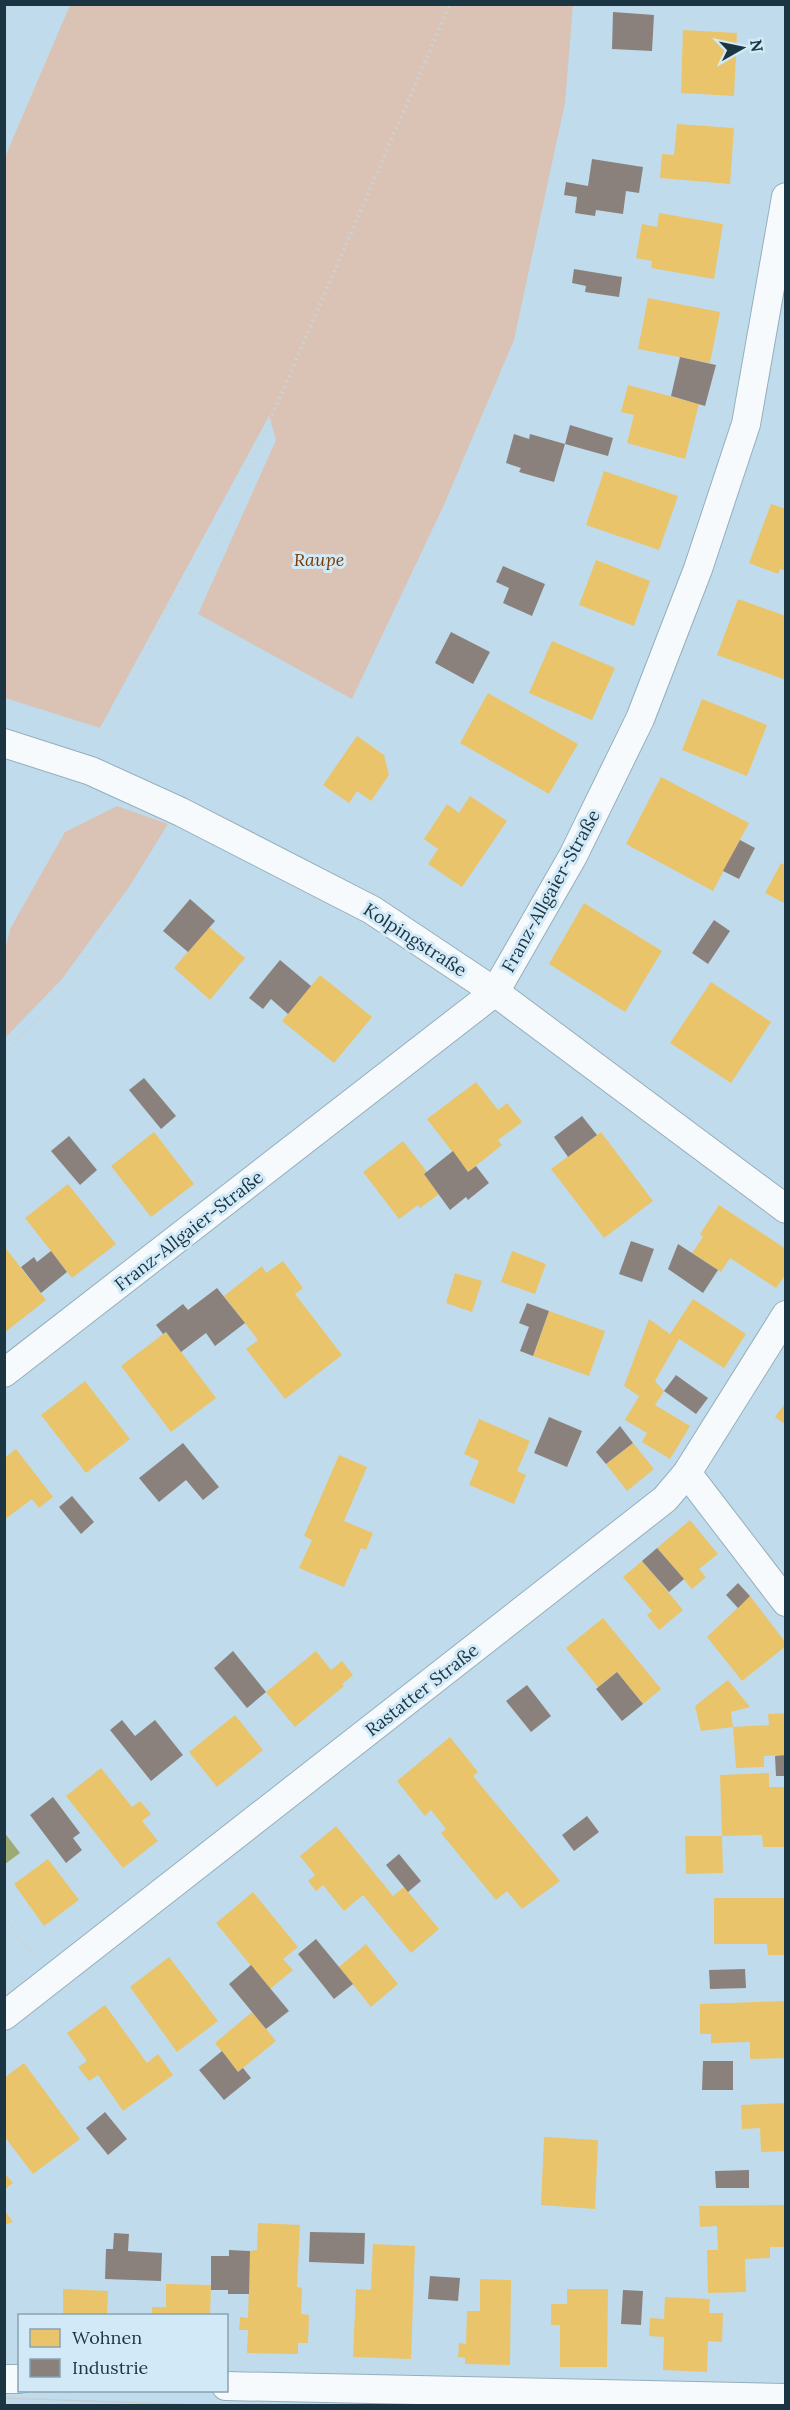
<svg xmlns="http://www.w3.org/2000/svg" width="790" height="2410" viewBox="0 0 790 2410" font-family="Lora,serif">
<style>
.green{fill:#dac3b4}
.water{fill:#9daa73}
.homes{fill:#e9c46a}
.industry{fill:#8a817c}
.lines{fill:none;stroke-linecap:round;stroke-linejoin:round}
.street-casing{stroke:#96aebb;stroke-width:30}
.path{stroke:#cbd4d9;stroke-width:4;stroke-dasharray:1.5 4.5;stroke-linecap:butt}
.street{stroke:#f6fafc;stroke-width:28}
.tram{stroke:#c5ced2;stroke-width:1.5}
.labels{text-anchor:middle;stroke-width:6;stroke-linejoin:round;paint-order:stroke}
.park-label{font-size:18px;font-style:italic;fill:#7d3a00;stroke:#d2eaf8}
.street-label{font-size:18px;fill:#1b3543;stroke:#d2eaf8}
</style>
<rect width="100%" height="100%" fill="#c0dcec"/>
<g class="green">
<polygon points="70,5 573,5 565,103 514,340 443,507 352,699 198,614 276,440 269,416 100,728 5,698 5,157"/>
<polygon points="117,806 168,824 129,887 62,979 5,1038 5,950 10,929 65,832"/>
</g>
<polygon class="water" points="4,1832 20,1853 5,1864 4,1864"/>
<g class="homes">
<polygon points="683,30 737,33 734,96 681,93"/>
<polygon points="677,124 734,128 730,184 660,178 662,154 674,155"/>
<polygon points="659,213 723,224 714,279 651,268 652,261 636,258 642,224 657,227"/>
<polygon points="648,298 720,312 710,363 638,349"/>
<polygon points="628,385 699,404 685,459 627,443 634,415 621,412"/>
<polygon points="604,471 678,496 659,550 586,525"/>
<polygon points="771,504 786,509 786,571 780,569 778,574 749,563"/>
<polygon points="596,560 650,581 634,626 579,605"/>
<polygon points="738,599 786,616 786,680 717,655"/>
<polygon points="552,641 615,668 592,720 529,693"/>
<polygon points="488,693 578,744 549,794 460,743"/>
<polygon points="702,699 767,725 747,776 682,750"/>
<polygon points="357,736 384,755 389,775 371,801 357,791 349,803 323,785"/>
<polygon points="661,777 749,823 713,891 626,844"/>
<polygon points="470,796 507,821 462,887 428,864 438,849 424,839 447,804 459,813"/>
<polygon points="781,863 786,866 786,904 765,893"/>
<polygon points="584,903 662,951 625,1012 549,964"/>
<polygon points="209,927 245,958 210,1000 174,968"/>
<polygon points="320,975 372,1017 334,1063 282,1021"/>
<polygon points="711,982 771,1022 731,1083 670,1043"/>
<polygon points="476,1082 498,1110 507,1103 522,1122 498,1140 502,1145 468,1172 427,1119"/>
<polygon points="154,1132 194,1184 151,1217 111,1166"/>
<polygon points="601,1132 653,1201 604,1238 551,1169"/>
<polygon points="403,1141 427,1172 424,1174 439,1194 420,1208 418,1205 399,1219 363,1172"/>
<polygon points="68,1184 116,1244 72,1278 25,1218"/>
<polygon points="719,1205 786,1249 786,1274 776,1288 730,1258 721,1272 692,1253 703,1237 700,1234"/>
<polygon points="4,1246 46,1300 4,1333"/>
<polygon points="512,1251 546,1264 535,1294 501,1282"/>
<polygon points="283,1261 303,1288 295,1294 342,1355 285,1399 246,1349 258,1340 224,1296 262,1266 266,1273"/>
<polygon points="455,1273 482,1281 472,1312 446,1303"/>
<polygon points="693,1299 746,1334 724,1368 679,1339 655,1381 664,1391 655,1405 690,1426 670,1459 642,1442 647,1433 625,1420 639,1396 624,1386 649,1319 670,1334"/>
<polygon points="549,1311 605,1331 589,1376 533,1356"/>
<polygon points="166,1332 216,1398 171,1432 121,1366"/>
<polygon points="85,1381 130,1439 86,1473 41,1415"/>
<polygon points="786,1402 786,1425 775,1417"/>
<polygon points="479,1419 530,1441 517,1471 526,1475 514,1504 469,1485 479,1461 464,1454"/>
<polygon points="633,1443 654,1469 627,1491 606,1464"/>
<polygon points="16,1449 53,1497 39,1508 32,1499 4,1520 4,1458"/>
<polygon points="339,1455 367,1467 344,1521 373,1533 366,1550 361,1548 344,1587 299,1568 312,1540 304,1536"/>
<polygon points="690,1520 718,1554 699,1569 706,1577 692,1589 657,1548"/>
<polygon points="642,1561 683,1610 659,1630 647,1615 652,1611 623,1577"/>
<polygon points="750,1596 786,1643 786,1646 742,1681 707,1637"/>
<polygon points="603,1618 661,1689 643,1704 617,1672 598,1687 566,1648"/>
<polygon points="316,1651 331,1670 342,1661 353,1675 342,1684 344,1686 295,1727 266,1692"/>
<polygon points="728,1680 750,1707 731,1712 733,1727 701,1731 695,1706"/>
<polygon points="786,1713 786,1755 764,1756 764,1767 736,1768 733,1727 769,1725 768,1714"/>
<polygon points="235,1715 263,1750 217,1787 189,1752"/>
<polygon points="450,1737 478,1772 473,1776 560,1881 522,1909 507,1891 496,1900 441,1833 446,1829 431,1810 425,1816 397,1781"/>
<polygon points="101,1768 132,1807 140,1801 151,1814 142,1821 158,1841 123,1868 66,1796"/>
<polygon points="769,1773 769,1787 786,1787 786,1847 763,1847 762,1835 722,1836 720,1775"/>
<polygon points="336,1826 393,1896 404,1887 439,1929 411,1953 363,1895 344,1911 323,1885 316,1891 308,1881 315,1875 300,1856"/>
<polygon points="685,1836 722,1836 723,1873 686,1874"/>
<polygon points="48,1859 79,1900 44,1926 14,1884"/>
<polygon points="253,1892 298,1947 283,1959 293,1970 270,1989 216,1923"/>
<polygon points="714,1898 786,1898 786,1955 768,1955 767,1944 714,1944"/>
<polygon points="366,1944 398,1984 371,2007 339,1967"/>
<polygon points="169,1957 218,2021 177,2052 130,1987"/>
<polygon points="786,2001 786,2058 750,2059 750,2042 711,2043 711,2034 700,2034 700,2004"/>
<polygon points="105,2005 147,2063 158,2054 173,2075 123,2111 98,2075 89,2081 78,2067 87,2061 67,2033"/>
<polygon points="252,2012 276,2041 238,2072 215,2043"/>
<polygon points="24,2063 80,2139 33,2174 4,2136 4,2078"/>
<polygon points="786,2103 786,2151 761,2152 760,2128 742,2129 741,2105"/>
<polygon points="544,2137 598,2140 595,2209 541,2205"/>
<polygon points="4,2173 13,2183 4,2190"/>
<polygon points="786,2205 786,2247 770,2247 770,2258 745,2259 746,2292 708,2293 707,2250 718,2250 717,2226 700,2227 699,2206"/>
<polygon points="4,2210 13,2222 4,2225"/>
<polygon points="258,2223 300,2225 297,2287 302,2288 301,2314 309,2315 308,2343 298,2343 298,2354 247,2353 248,2330 239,2330 240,2317 248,2318 250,2251 257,2250"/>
<polygon points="373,2244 415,2246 411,2359 353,2357 356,2289 371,2290"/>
<polygon points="480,2279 511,2280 510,2365 465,2364 465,2358 458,2357 459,2343 466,2344 467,2311 480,2311"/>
<polygon points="166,2284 211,2285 210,2316 152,2316 152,2307 166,2307"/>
<polygon points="63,2289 108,2291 107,2316 63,2316"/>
<polygon points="567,2289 608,2289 607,2367 560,2367 560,2325 551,2325 551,2304 567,2304"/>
<polygon points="665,2297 710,2299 709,2313 723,2313 722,2342 708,2341 707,2372 663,2370 664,2337 649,2336 650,2318 664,2319"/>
</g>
<g class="industry">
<polygon points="613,12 654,15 652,51 612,49"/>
<polygon points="592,159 643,167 639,193 626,191 623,214 596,210 595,216 575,213 577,197 564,195 566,182 588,186"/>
<polygon points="574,269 622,277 619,297 585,292 586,286 572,283"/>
<polygon points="680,357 716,365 705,406 671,396"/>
<polygon points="570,425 613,438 608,456 565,444"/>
<polygon points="514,434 529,439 530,434 565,444 554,482 519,472 521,468 506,463"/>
<polygon points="503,566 545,584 532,616 503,603 509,588 496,582"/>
<polygon points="451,632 490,652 473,684 435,663"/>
<polygon points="740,840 755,848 739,879 723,871"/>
<polygon points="190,899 215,921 188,952 163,931"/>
<polygon points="714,920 730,931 708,964 692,953"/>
<polygon points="280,960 311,986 288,1014 271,999 263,1009 249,998"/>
<polygon points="144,1078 176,1116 161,1129 129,1090"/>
<polygon points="582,1116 597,1135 568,1157 554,1137"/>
<polygon points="69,1136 97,1170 80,1185 51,1151"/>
<polygon points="453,1151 468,1172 476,1166 489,1183 468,1200 466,1197 450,1210 424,1174"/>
<polygon points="631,1241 654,1249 642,1282 619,1274"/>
<polygon points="678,1244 718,1270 703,1293 668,1269"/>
<polygon points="51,1251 67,1272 41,1293 21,1267 34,1257 37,1262"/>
<polygon points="217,1288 245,1323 215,1346 206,1333 181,1352 166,1332 163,1334 156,1325 183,1304 188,1310"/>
<polygon points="527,1303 549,1311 533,1356 520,1351 529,1327 519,1323"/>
<polygon points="676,1375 708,1398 696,1414 664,1391"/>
<polygon points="549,1417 582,1431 567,1467 534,1453"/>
<polygon points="620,1426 633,1443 606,1464 596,1452"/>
<polygon points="183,1443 219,1487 203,1500 186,1480 159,1502 139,1478"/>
<polygon points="72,1496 94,1522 81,1534 59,1507"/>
<polygon points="657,1548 684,1579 669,1592 642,1561"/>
<polygon points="738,1583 750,1596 738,1608 726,1595"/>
<polygon points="233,1651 266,1692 247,1708 214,1668"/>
<polygon points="617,1672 643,1704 622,1721 596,1689"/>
<polygon points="527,1685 551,1716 531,1732 506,1701"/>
<polygon points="122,1720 135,1736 155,1720 183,1755 151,1781 110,1730"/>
<polygon points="786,1755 786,1776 776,1776 775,1756"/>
<polygon points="53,1797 80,1833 73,1838 82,1850 66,1863 30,1815"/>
<polygon points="587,1816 599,1832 574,1851 562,1835"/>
<polygon points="399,1854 421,1881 408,1892 386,1865"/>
<polygon points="316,1939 353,1984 334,1999 298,1954"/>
<polygon points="251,1965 289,2011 266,2029 229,1984"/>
<polygon points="745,1969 746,1988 710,1989 709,1970"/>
<polygon points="222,2051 238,2072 243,2068 251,2078 224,2100 199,2070"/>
<polygon points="703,2061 733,2061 733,2090 702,2090"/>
<polygon points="105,2112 127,2139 108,2155 86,2128"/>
<polygon points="749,2170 749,2188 716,2188 715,2171"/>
<polygon points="310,2232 365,2233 364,2264 309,2262"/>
<polygon points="114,2233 129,2234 128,2251 162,2253 161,2281 105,2279 106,2249 113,2249"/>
<polygon points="229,2250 250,2251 249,2294 228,2294 228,2290 211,2290 211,2256 229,2256"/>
<polygon points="430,2276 460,2278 458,2301 428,2299"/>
<polygon points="623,2290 643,2291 641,2325 621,2324"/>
</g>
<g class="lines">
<g class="street-casing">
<g id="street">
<polyline points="4,743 91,771 181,812 372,910 495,992 786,1209"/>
<polyline points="4,1373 495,992 573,856 640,719 698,569 746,424 786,197"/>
<polyline points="687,1473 786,1602"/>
<polyline points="4,2016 665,1499 687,1473 786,1315"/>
<polyline points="4,2379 20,2379"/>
<polyline points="226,2386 786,2398"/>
</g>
</g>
<g class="path">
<polyline points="106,740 165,613 226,522 450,4"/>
<polyline points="4,1052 48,1009 142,886 166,842"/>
<polyline points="4,1917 31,1952"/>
</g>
<use href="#street" class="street"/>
<polyline class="tram" points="4,2398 230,2406"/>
</g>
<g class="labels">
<g class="park-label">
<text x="319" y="566">Raupe</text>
</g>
<g class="street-label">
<text transform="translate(551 891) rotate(-61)" y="6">Franz-Allgaier-Straße</text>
<text transform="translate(415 940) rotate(33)" y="6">Kolpingstraße</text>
<text transform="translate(189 1231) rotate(-38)" y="6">Franz-Allgaier-Straße</text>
<text transform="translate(422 1690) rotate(-38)" y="6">Rastatter Straße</text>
</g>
</g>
<rect width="790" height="2410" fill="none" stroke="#1b3543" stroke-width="12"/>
<rect x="18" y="2314" width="210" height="78" fill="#d2eaf8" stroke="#89a2b0" stroke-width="1.5"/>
<rect x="30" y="2329" width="30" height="18" fill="#e9c46a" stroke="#89a2b0" stroke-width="1.5"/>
<text x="72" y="2344" font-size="18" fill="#1b3543">Wohnen</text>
<rect x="30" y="2359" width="30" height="18" fill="#8a817c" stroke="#89a2b0" stroke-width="1.5"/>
<text x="72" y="2374" font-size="18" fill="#1b3543">Industrie</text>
<g transform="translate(742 48) rotate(81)" stroke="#d2eaf8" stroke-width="4.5" paint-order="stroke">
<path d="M0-4.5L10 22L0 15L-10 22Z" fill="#1b3543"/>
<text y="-9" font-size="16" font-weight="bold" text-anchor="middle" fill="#1b3543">N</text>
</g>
</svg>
